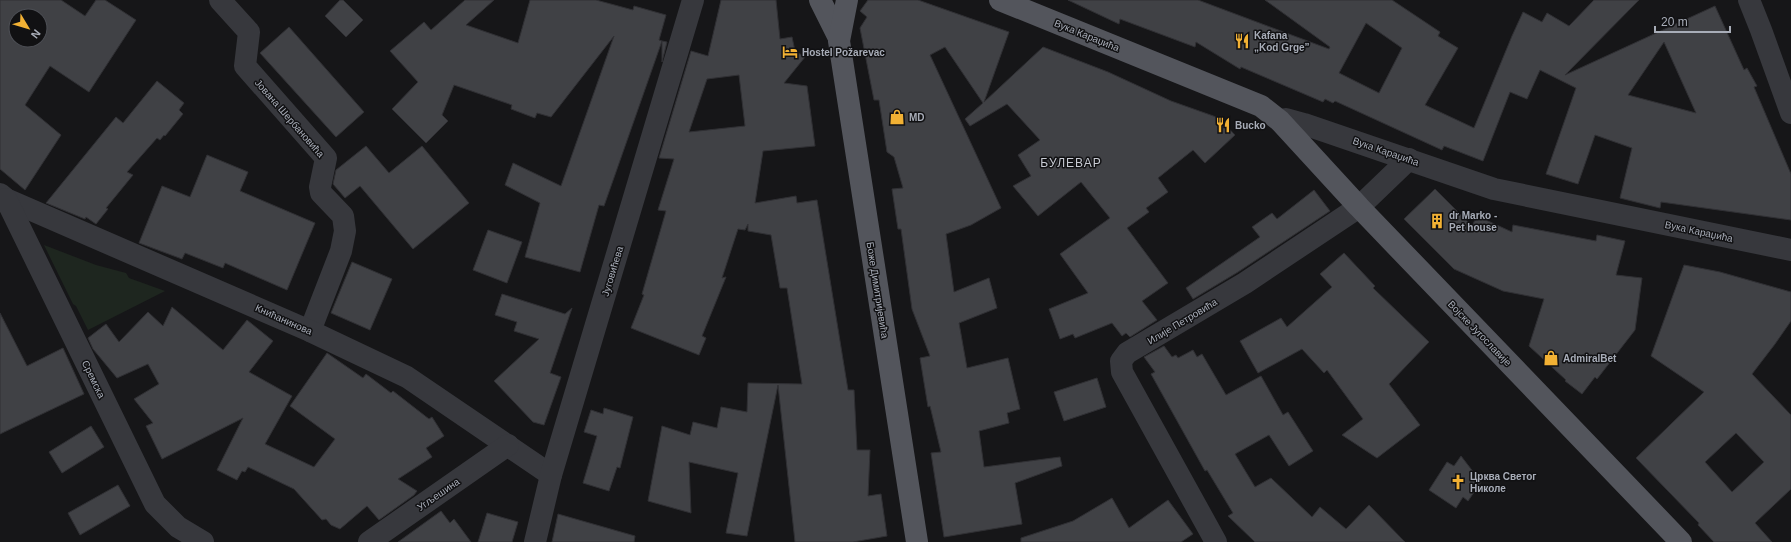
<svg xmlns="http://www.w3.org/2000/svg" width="1791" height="542" viewBox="0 0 1791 542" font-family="Arial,sans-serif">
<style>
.park{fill:#1e261f}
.building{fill:#404145;stroke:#303034;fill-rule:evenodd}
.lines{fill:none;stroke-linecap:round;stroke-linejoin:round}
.minor{stroke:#37383d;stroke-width:22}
.major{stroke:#53555c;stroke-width:22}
.labels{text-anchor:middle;stroke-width:3;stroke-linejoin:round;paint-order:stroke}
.street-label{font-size:10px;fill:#a8adb8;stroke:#111113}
.poi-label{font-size:10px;font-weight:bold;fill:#a8adb8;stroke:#111113;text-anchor:start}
.quarter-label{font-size:12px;letter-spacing:1px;fill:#c9ccd4;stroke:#111113}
</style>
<rect width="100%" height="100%" fill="#161618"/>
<polygon class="park" points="44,245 96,265 126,273 129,278 165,291 88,330 76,306 73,304"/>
<g class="building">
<path d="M0 0H61L85 16 96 0H105L136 20 89 92 50 66 25 105 61 135 25 190 0 169ZM16 16H40V40H16Z"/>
<polygon points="340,0 343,0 363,20 346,37 325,16"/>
<polygon points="465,0 494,0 466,25 518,43 530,0 596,0 633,10 634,6 666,15 659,40 662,41 604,206 599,205 580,272 525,257 540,203 505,185 513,163 561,186 614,36 551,117 537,113 535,118 511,109 512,105 454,85 442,115 448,121 426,143 392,109 418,82 390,51 424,22 431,30"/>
<path d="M721 0H776L780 39 792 37 795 51 805 57 784 83 807 86 815 146 763 151 755 203 796 196 797 203 817 200 848 390H854L857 450H870L868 496 881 494 887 536 853 542H795L778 385 747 536 726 533 738 473 689 462 691 513 648 501 662 426 690 435 693 422 717 428 721 407 747 412 748 383 802 384 787 288H780L771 235 748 231V224L745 230 738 229 722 278 726 277 702 336 706 338 699 355 631 328 644 295 642 294 666 211 658 210 674 159 659 158 691 51 708 56ZM739 75 745 126 689 132 707 79Z"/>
<polygon points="868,0 918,0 1009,32 984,102 1043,47 1108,72 1171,101 1219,118 1235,135 1205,163 1193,150 1158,178 1168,192 1146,208 1149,212 1127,228 1168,283 1142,301 1157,320 1130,337 1126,333 1122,336 1112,323 1075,338 1073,334 1060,339 1049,309 1088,293 1060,254 1110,218 1081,182 1038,216 1013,186 1031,176 1018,155 1040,140 1007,104 970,126 965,119 983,103 945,47 930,55 1001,208 971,225 946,234 954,292 989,278 997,308 959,323 967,368 1008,358 1020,409 1007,413 1009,423 979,431 984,467 1060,457 1062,466 1015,483 1022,524 944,537 931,453 941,452 930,406 928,407 920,358 930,356 912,309 901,229 898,229 892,189 903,188 894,157 887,152 879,100 874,100 860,28 867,17 860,11"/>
<path d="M1068 0H1198L1329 49 1330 47 1265 0H1392L1440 32 1438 36 1458 48 1425 105 1474 128 1512 36 1523 12 1542 22 1547 13 1569 26 1594 0H1639L1565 75 1715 6 1744 70 1747 68 1757 86 1754 87 1791 174V220L1661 202 1660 208 1620 198 1632 148 1595 135 1578 184 1546 174 1576 88 1540 70 1527 99 1510 92 1483 161 1444 146 1442 150 1335 101 1333 103 1325 99 1323 102 1241 67 1240 69 1196 42 1195 47 1120 19 1119 24ZM1366 23 1402 48 1379 93 1339 73ZM1664 42 1696 113 1628 95Z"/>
<polygon points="289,27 364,112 336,137 260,53"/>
<polygon points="662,41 667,42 662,62"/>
<polygon points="157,81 184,103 179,110 183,114 165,136 164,135 160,140 157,138 127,172 133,175 106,208 108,209 96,224 86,217 85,219 46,203 116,117 123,123"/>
<polygon points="366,146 389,173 422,146 469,203 413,249 360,186 345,198 333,184 336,170"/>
<polygon points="207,155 248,172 240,191 315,223 287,290 225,263 223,268 185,253 182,259 139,243 162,186 190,197"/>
<polygon points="1435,189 1472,226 1477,216 1512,232 1513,225 1596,241 1597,235 1625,241 1616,275 1642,278 1635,330 1597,379 1595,377 1582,394 1565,381 1566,380 1529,346 1544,299 1503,291 1454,269 1404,219"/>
<polygon points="1314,190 1330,211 1238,272 1193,299 1186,288 1260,237 1252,227 1272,213 1277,219"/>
<polygon points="488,230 522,242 507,283 473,270"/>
<polygon points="1344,253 1375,286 1373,288 1429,342 1389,384 1420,425 1377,458 1342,435 1363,419 1327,370 1324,373 1302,349 1258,373 1240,341 1281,318 1287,327 1332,287 1320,274"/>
<polygon points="352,262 392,279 370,330 331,313"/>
<path d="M1684 265 1720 272 1791 292V321L1775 344 1752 374 1791 415V489L1755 523 1772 542H1714L1698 525 1699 523 1636 458 1704 392 1651 356ZM1736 433 1764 462 1732 492 1705 462Z"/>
<polygon points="502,294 565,314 572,308 550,373 561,377 544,425 533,422 494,381 539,339 514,331 517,322 495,315"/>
<polygon points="172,307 223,350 247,320 273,341 249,372 292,396 265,444 314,467 335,439 290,406 327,353 363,378 366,374 391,393 393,391 429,419 432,417 444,436 426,448 432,457 398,479 417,491 414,495 379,520 367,506 340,529 331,525 326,519 322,520 294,489 248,467 245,472 242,471 237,480 217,470 243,418 162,459 146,426 153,423 134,399 159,384 148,364 117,378 93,349 88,338 106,324 119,342 148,312 163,326"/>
<polygon points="0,313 27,366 63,348 84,394 0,434"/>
<polygon points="1164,346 1172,357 1176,355 1178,358 1193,350 1197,357 1202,354 1226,395 1261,376 1283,415 1288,412 1313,451 1289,466 1269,435 1235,454 1255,487 1271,478 1312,517 1320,507 1346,529 1369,505 1405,542 1255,542 1228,516 1233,513 1207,470 1205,471 1151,374 1155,372 1144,357"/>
<polygon points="1097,378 1106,407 1064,421 1054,392"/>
<polygon points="604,408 633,417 620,468 617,467 609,491 583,483 597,436 584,432 591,410 603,414"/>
<polygon points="91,426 104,447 62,473 49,452"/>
<polygon points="1461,456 1481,482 1468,501 1463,497 1456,508 1429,490 1447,462 1454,466"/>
<polygon points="118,485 130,506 80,535 68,513"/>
<polygon points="1112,498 1129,528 1168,500 1193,534 1181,542 1021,542 1021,538 1073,521"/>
<polygon points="441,511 450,523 454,519 471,542 398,542"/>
<polygon points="487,513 518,522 512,542 478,542"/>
<polygon points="558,514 635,536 634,542 552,542"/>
</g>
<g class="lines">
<g class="minor">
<polyline points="220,0 249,32 245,66 326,158 320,187 321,193 343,216 345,231 341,251 310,331"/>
<polyline points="1749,0 1761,30 1791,113"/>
<polyline points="1280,121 1286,119 1304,124 1494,189 1791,250"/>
<polyline points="0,194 6,199 310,331 407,377 551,475"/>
<polyline points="6,199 155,504 178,527 203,542"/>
<polyline points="369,542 508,445"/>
<polyline points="535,542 551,475 693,0"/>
<polyline points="1216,542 1122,372 1121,361 1127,353 1245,283 1359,207 1409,159"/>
</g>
<g class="major">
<polyline points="820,0 839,38"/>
<polyline points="847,0 839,41 917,542"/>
<polyline points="1000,0 1261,106 1280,121 1359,207 1681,542"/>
</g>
</g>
<defs>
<g id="restaurant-bare" transform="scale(1.2)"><path d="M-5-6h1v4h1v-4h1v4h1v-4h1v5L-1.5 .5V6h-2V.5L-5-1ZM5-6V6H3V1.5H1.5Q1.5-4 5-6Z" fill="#f2b134" stroke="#111113" stroke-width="2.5" paint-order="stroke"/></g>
<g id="hotel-bare" transform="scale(1.2)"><path d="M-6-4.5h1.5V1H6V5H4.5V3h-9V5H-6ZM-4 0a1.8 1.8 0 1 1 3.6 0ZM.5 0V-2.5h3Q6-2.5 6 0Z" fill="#f2b134" stroke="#111113" stroke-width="2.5" paint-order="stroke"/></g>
<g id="shop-bare" transform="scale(1.2)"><path d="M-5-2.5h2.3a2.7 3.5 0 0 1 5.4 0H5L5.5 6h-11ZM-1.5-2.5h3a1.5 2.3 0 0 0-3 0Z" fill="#f2b134" stroke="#111113" stroke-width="2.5" paint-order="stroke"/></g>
<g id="building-bare" transform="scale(1.2)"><path d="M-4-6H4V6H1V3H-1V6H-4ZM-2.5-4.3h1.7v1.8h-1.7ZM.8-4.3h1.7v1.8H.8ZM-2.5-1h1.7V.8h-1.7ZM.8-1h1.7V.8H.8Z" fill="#f2b134" stroke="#111113" stroke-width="2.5" paint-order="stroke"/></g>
<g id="church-bare" transform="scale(1.2)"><path d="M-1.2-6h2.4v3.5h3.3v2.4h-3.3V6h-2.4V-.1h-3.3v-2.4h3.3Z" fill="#f2b134" stroke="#111113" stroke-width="2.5" paint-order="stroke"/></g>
</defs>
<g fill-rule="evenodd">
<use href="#restaurant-bare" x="1242" y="41"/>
<use href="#hotel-bare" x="790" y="52"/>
<use href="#shop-bare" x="897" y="117"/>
<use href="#restaurant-bare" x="1223" y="125"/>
<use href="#building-bare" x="1437" y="221"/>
<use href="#shop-bare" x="1551" y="358"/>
<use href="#church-bare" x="1458" y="482"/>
</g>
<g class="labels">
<g class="street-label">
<text transform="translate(1087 35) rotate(22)" y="4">Вука Караџића</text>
<text transform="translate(290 118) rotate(49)" y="4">Јована Шербановића</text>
<text transform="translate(1386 151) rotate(19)" y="4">Вука Караџића</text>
<text transform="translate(1699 231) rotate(12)" y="4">Вука Караџића</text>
<text transform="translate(612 271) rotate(-73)" y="4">Југовићева</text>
<text transform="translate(878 290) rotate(81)" y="4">Боже Димитријевића</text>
<text transform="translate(284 319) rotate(24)" y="4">Книћанинова</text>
<text transform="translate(1182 321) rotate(-31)" y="4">Илије Петровића</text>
<text transform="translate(1480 333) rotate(46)" y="4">Војске Југославије</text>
<text transform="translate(94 379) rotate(64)" y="4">Сремска</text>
<text transform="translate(438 494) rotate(-35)" y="4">Угљешина</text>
</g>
<g class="poi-label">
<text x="1254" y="39">Kafana<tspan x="1254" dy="12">„Kod Grge”</tspan></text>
<text x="802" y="56">Hostel Požarevac</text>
<text x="909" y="121">MD</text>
<text x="1235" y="129">Bucko</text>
<text x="1449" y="219">dr Marko -<tspan x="1449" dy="12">Pet house</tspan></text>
<text x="1563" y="362">AdmiralBet</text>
<text x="1470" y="480">Црква Светог<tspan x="1470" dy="12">Николе</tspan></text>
</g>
<g class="quarter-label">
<text x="1071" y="167">БУЛЕВАР</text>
</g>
</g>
<g transform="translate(28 28) rotate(128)"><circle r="19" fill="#111113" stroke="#4d4f55"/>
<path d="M0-3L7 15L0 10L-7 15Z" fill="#f2b134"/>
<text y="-6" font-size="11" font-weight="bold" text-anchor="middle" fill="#a8adb8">N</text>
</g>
<path d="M1655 26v6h75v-6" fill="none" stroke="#a8adb8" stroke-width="2"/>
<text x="1661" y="26" font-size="12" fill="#a8adb8" stroke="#111113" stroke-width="3" paint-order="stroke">20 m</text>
</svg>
